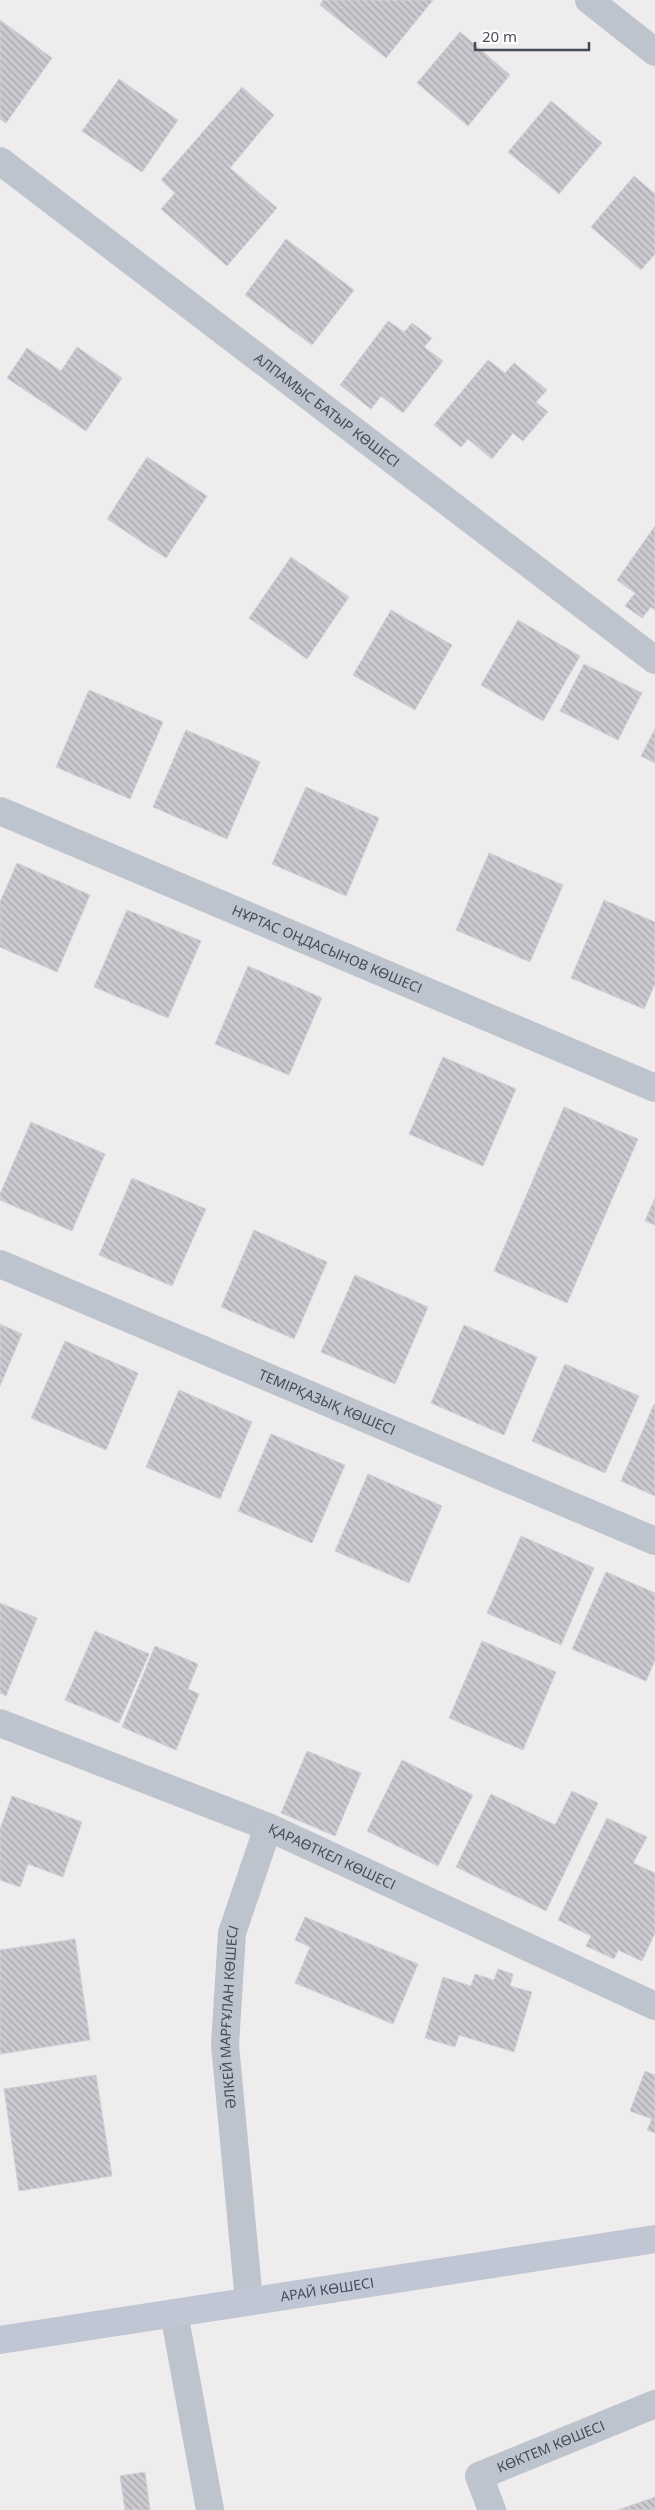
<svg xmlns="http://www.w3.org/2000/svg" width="655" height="2510" viewBox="0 0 655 2510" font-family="'Noto Sans',sans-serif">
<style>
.building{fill:url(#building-back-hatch);stroke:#d0d1d7}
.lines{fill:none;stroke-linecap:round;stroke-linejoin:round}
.street{stroke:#bec4cd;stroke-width:28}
.secondary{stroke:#c0c6d3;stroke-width:28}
.labels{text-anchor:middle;stroke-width:4.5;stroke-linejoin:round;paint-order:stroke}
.street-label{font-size:14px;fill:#464c57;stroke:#fff}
</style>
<defs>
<pattern id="building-back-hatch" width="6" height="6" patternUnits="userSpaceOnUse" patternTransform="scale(1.25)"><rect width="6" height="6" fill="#cacad0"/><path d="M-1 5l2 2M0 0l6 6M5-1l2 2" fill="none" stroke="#a6a6ac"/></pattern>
</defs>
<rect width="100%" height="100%" fill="#eeecec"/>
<g class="building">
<polygon points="323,0 433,0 386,58 320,5"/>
<polygon points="0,20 52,58 6,123 0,119"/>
<polygon points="460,32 510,75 468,126 417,83"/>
<polygon points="119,79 178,120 142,172 82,131"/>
<polygon points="242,87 274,115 230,168 277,208 227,266 161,209 175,193 161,180"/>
<polygon points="551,101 602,143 559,194 508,152"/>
<polygon points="634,176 655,194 655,254 641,270 591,227"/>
<polygon points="286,239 354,290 312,345 245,295"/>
<polygon points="388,321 404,332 412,323 432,338 424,347 443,361 403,413 381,396 371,409 340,385"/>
<polygon points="77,347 122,378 86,431 7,378 27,348 61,371"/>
<polygon points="488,360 505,373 514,363 547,390 536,402 548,412 523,441 513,433 492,459 468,439 461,447 434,425"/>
<polygon points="147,457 207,496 166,558 107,519"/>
<polygon points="655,526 655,610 651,607 642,618 625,606 635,593 617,580"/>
<polygon points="291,557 349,597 307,659 249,618"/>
<polygon points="391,610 452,645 415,710 353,675"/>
<polygon points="518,620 580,656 543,721 481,685"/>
<polygon points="584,664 642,693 618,740 560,711"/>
<polygon points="89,690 163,722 130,799 56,767"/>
<polygon points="655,729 655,763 641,756"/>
<polygon points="186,730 260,762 227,839 153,807"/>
<polygon points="306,787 379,818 346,896 272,864"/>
<polygon points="489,853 563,885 530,962 456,930"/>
<polygon points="17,863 90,895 57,972 0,947 0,902"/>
<polygon points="604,900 655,922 655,984 644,1009 571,978"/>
<polygon points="127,910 201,941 168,1018 94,987"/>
<polygon points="248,966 322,998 289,1075 215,1044"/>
<polygon points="443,1057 516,1089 483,1166 409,1134"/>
<polygon points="564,1107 638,1139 567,1303 494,1271"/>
<polygon points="31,1122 105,1154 72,1231 0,1200 0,1194"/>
<polygon points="132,1178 206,1209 172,1286 99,1255"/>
<polygon points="655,1198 655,1225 645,1221"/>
<polygon points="254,1230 327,1262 294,1339 221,1307"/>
<polygon points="355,1275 428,1307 395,1384 321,1352"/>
<polygon points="0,1324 22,1334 0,1386"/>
<polygon points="464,1325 537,1357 504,1435 431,1403"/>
<polygon points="65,1341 138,1373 106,1450 31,1418"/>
<polygon points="565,1364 639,1396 605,1473 532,1441"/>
<polygon points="179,1390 252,1422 220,1499 146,1467"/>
<polygon points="654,1404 655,1405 655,1496 621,1481"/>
<polygon points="271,1434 345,1465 312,1543 238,1511"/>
<polygon points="368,1474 442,1506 409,1583 335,1551"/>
<polygon points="521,1536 594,1568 561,1645 487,1613"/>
<polygon points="606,1572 655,1593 655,1660 646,1681 572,1649"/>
<polygon points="0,1603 37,1618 6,1696 0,1693"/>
<polygon points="95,1631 149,1654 119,1723 65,1700"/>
<polygon points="482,1641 556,1672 523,1750 449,1718"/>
<polygon points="155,1646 198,1664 188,1689 199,1694 176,1750 122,1727"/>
<polygon points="307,1751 361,1773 335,1836 281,1813"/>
<polygon points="402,1760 473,1795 438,1866 367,1831"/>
<polygon points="572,1791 598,1803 546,1911 456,1867 491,1794 555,1825"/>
<polygon points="12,1796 82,1822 63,1877 28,1864 20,1887 0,1880 0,1829"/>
<polygon points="607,1818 647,1837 633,1863 655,1873 655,1933 642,1961 618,1950 614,1959 586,1946 591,1936 558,1920"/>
<polygon points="305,1917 418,1964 393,2024 295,1983 310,1947 295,1940"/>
<polygon points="75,1939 90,2040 0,2054 0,1950"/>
<polygon points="498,1969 513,1974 510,1986 532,1992 514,2052 459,2035 455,2047 425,2038 443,1977 471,1986 475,1974 494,1980"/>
<polygon points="645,2071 655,2075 655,2133 647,2130 652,2119 630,2111"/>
<polygon points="96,2075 112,2176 19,2191 4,2089"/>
<polygon points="145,2472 150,2510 125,2510 120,2476"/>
<polygon points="655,2497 655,2510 618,2510"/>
</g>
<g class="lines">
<g class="street">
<polyline points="589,0 655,52"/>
<path id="s1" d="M0 161 655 660"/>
<path id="s2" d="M0 811 655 1088"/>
<path id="s3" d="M0 1264 655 1541"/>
<path id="s4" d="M0 1723 268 1827 655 2006"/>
<path id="s5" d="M249 2301 225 2045 232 1933 268 1827"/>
<polyline points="174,2313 210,2510"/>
<path id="s6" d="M492 2510 479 2476 655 2404"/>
</g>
<path class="secondary" id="s7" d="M0 2340 655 2239"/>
</g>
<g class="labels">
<g class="street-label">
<text dy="5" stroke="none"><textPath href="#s1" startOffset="411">АЛПАМЫС БАТЫР КӨШЕСІ</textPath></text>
<text dy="5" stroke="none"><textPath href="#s2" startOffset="355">НҰРТАС ОҢДАСЫНОВ КӨШЕСІ</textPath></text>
<text dy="5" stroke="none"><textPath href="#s3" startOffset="355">ТЕМІРҚАЗЫҚ КӨШЕСІ</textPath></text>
<text dy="5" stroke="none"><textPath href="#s4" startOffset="358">ҚАРАӨТКЕЛ КӨШЕСІ</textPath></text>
<text dy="5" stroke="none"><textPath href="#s5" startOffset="285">ӘЛКЕЙ МАРҒҰЛАН КӨШЕСІ</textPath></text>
<text dy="5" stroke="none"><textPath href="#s7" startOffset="331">АРАЙ КӨШЕСІ</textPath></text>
<text dy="5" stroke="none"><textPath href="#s6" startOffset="114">КӨКТЕМ КӨШЕСІ</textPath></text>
</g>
</g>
<path d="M475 42v8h114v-8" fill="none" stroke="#464c57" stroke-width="2.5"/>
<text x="482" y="42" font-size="15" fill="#464c57" stroke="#ffffff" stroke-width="4" paint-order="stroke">20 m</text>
</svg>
